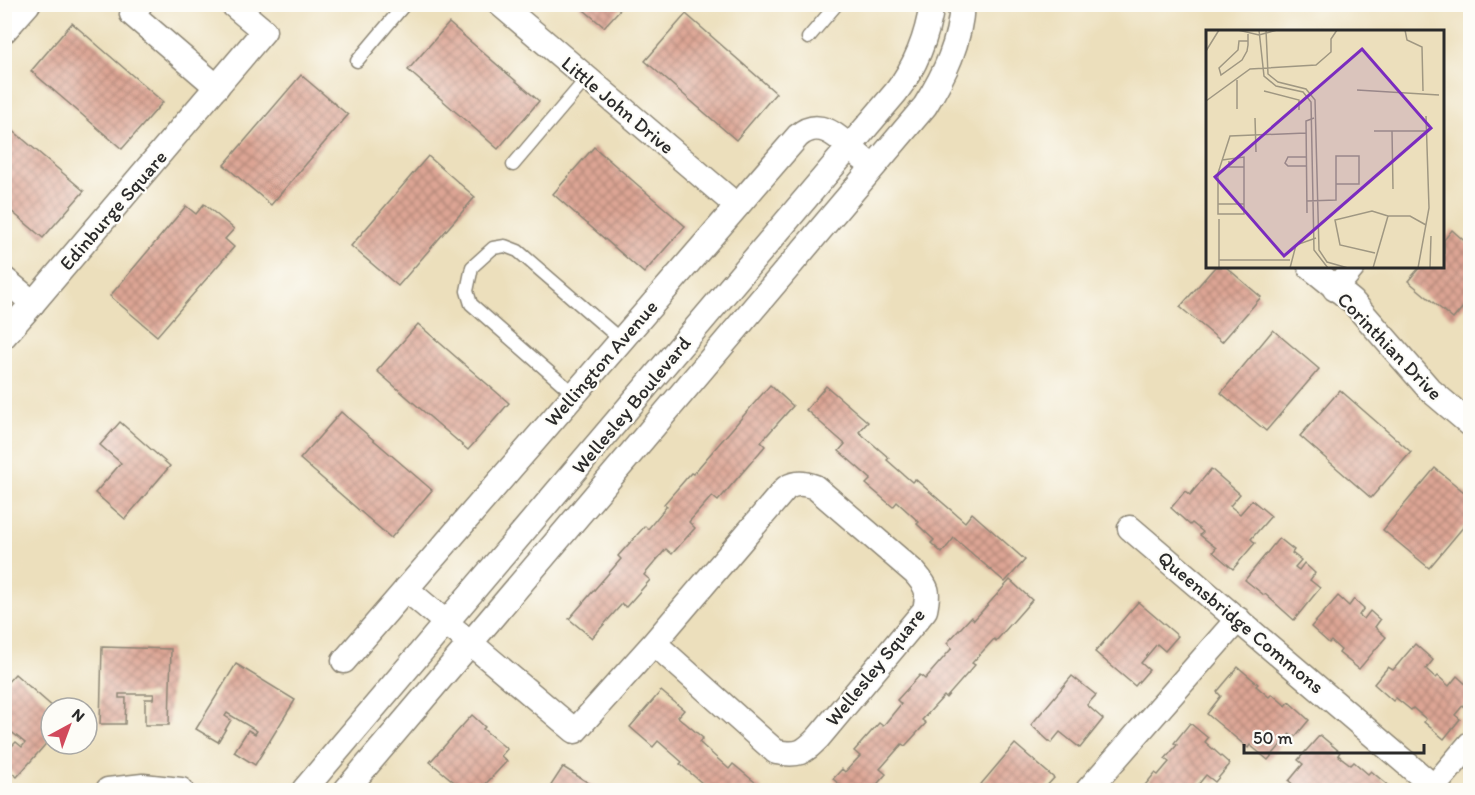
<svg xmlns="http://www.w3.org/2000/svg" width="1475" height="795" viewBox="0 0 1475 795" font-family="Itim,sans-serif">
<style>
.building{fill:url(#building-cross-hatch)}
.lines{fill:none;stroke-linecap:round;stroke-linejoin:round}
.lane-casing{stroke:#8c8574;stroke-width:15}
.street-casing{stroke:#8c8574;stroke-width:27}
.lane{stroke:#fff;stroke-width:12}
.street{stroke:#fff;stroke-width:24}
.labels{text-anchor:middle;stroke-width:4.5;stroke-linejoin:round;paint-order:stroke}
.street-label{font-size:20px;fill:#2b2b2b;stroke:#fdfcf7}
.inset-road{fill:none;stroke:#9f9782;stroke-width:1.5}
.view{fill:#7b2cbf;fill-opacity:0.15;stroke:#7b2cbf;stroke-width:3}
.inset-edge{fill:none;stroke:#2b2b2b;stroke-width:3}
</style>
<defs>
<pattern id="building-cross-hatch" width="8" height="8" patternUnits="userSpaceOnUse" patternTransform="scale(1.5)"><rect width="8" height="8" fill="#dda594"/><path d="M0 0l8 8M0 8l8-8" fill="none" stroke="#b38779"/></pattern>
</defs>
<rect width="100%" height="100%" fill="#fdfcf7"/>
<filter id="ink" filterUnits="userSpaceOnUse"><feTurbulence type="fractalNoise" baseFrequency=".0167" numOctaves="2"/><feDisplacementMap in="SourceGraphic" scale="12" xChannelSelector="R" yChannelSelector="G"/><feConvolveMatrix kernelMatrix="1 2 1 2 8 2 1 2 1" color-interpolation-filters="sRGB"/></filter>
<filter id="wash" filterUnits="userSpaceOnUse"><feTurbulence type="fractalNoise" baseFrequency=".008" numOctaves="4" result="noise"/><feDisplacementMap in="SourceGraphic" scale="24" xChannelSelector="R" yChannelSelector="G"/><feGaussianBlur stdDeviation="1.35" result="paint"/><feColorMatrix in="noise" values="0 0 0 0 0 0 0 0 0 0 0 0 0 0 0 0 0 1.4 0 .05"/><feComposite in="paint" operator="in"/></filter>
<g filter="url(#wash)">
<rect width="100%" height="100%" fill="#ecdfbc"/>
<g id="blocks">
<g class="building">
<polygon points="578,5 624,5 604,27"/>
<polygon points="686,14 776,93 736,140 645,61"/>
<polygon points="72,23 163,102 122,149 31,71"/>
<polygon points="449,23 539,101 498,149 408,70"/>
<polygon points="301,75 348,115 271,205 224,165"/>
<polygon points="4,123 84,191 43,238 4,205"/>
<polygon points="594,147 685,226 644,273 553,194"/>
<polygon points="428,156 475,197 398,286 351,246"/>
<polygon points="204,204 234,229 225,239 234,247 157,336 110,296 186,206 196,214"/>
<polygon points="1452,230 1470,246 1470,299 1453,319 1408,281 1420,267 1444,267 1444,240"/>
<polygon points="1215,267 1226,267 1261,297 1222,342 1180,307"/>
<polygon points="418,324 509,403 468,450 377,371"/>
<polygon points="1273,330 1319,369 1266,431 1221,393"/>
<polygon points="770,385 793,406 761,442 765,446 718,501 712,496 689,522 695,528 672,554 666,549 644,575 650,580 626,607 622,604 592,638 569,619 621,559 618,556 645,526 648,529 667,506 664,504 691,473 693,474"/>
<polygon points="826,386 868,422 859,432 889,458 887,460 912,482 915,479 965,522 972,513 1025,560 1005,582 954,538 942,553 931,543 934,540 917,524 919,522 897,502 893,507 866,484 871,479 839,451 845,444 806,410"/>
<polygon points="1340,390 1411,452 1371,498 1300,436"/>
<polygon points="341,412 432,490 391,538 300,459"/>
<polygon points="120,422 170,466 125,519 95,493 121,463 100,445"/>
<polygon points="1435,468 1470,497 1470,519 1429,568 1383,530"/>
<polygon points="1211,469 1240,494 1230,506 1240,514 1252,500 1271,516 1251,539 1255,543 1233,569 1213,552 1216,548 1200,535 1203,532 1192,523 1190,525 1171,508 1185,491 1190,495"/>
<polygon points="1279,538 1294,550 1292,553 1301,560 1295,567 1299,570 1304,563 1315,573 1310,580 1320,588 1294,620 1265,594 1264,595 1245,580"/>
<polygon points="1010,580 1032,600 996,641 994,639 972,663 975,665 946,698 944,696 922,720 926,723 905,746 902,744 880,769 886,774 872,790 846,790 833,779 842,769 845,772 860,756 854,751 879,723 883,726 901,704 897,700 920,675 925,679 952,648 947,643 971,617 974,620"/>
<polygon points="1338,596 1349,606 1354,599 1364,608 1359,615 1364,619 1370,611 1380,620 1375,627 1386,637 1359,669 1339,653 1341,650 1331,641 1329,643 1311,627"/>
<polygon points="1138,602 1178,636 1165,651 1157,644 1141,663 1149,670 1135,686 1095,652"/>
<polygon points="1415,644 1433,660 1426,669 1436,678 1438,676 1449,686 1457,676 1470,688 1470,697 1455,715 1460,719 1444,739 1424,722 1426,719 1413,708 1411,710 1396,698 1393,701 1374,684 1388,667 1393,670"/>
<polygon points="102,647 171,649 169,725 145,725 145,699 153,699 154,694 119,694 119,698 126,698 125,724 100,724"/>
<polygon points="236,664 295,700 255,765 234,752 248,730 255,734 257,731 227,713 225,716 231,720 218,742 196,729"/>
<polygon points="1238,667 1258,684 1256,686 1269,697 1272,694 1286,706 1289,702 1309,720 1294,738 1290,734 1268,760 1250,745 1248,748 1207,714 1221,696 1217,692"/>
<polygon points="15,674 54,708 51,708 51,738 17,777 4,766 4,754 16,742 22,747 25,743 4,726 4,686"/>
<polygon points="1072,676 1096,695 1087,705 1103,719 1080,748 1060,732 1051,743 1031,725"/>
<polygon points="661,691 684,710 678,717 703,738 699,742 729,769 733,764 762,788 760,790 716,790 714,789 710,790 680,764 682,762 658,741 653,747 630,727"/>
<polygon points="472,715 485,727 483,729 507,749 501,756 507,761 480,790 477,790 473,786 469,790 464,790 430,762"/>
<polygon points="1190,723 1208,738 1205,742 1230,764 1215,782 1206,775 1197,786 1203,790 1141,790 1155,773 1158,775 1169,762 1165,759 1177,745 1174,743"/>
<polygon points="1320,735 1340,752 1338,755 1351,765 1354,762 1368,774 1371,771 1391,788 1389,790 1317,790 1315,789 1314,790 1299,790 1289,781 1303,764 1298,760"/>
<polygon points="1015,744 1054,778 1043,790 1039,790 1034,786 1030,790 976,790"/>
<polygon points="563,767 600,790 548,790"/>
</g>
</g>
</g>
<g filter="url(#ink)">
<use href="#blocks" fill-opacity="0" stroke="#8c8574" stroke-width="1.5"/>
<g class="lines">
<g class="lane-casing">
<g id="lane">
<polyline points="808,38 837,4"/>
<polyline points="357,61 405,4"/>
<polyline points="513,165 587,78"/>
<polyline points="574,394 471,304 467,291 472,267 493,248 505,246 518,251 621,340"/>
</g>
</g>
<g class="street-casing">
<g id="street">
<polyline points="140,4 132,14 217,87"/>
<polyline points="500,4 737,206"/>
<polyline points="4,31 28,4"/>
<polyline points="1310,267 1352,301 1430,390 1470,424"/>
<polyline points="4,279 33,303 264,31 232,4"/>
<polyline points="1335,289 1353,267"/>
<polyline points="4,336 33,303"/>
<polyline points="1130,528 1434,787"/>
<path d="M406 589 575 731 654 643 786 488C796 482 804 483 815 487L915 573C928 588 929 591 925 610L818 738C803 753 799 756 776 752L654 643"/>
<path d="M344 661 798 136C822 115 843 142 862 158"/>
<polyline points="108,790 143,786 181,790"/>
<path d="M304 790 896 92C916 66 927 38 932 4"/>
<path d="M346 790 925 106C945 74 960 43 962 4"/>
<polyline points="1088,790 1238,619"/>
<polyline points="1431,790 1470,744"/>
</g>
</g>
<use href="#lane" class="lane"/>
<use href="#street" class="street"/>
</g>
</g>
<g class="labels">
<g class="street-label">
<text transform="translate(618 105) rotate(40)" y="7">Little John Drive</text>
<text transform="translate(113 210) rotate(-49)" y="7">Edinburge Square</text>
<text transform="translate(1390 346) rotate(46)" y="7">Corinthian Drive</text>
<text transform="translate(601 363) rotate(-49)" y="7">Wellington Avenue</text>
<text transform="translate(631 405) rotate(-50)" y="7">Wellesley Boulevard</text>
<text transform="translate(1241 622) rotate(40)" y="7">Queensbridge Commons</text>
<text transform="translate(875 667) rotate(-51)" y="7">Wellesley Square</text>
</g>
</g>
<g transform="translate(1206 30)">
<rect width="238" height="238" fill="#ecdfbc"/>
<path class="inset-road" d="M32 0 53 5 71 0M53 0 58 46 70 56 97 62 105 72 108 220 122 238M60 0 62 44 72 52 100 59 109 70 113 220 121 232 142 238M199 0 201 10 216 17 217 61M42 11H33L32 20 13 38 15 45 36 30 41 21 42 15V4M0 21 13 0M31 50V79M151 60 233 65M58 61 93 70V80M0 71 44 39 110 35 125 22V9L131 0M49 88 50 122M168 101H221M186 101 187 159M100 127H82L79 133 82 136H100M23 131V137H38M101 171 130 170V126H153V154H130M12 174H38V127L16 130M38 174V184H12V143L24 106 100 103M101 183 100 91 108 88M182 186H204L220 195M13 189V238M169 223 134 215 129 190 166 181 182 186M13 230H84M84 238 90 215 110 208M167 238 182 186M212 238 223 178 220 86M224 238 225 206"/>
<path class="view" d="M156 19 225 98 78 226 9 147Z"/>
<rect width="238" height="238" class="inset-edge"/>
</g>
<rect width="1475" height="795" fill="none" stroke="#fdfcf7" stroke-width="24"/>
<g transform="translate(69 726) rotate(41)"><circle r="28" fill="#fdfcf7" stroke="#a9a8a5" stroke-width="1.5"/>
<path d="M0-4.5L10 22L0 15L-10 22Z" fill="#d1495b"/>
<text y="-9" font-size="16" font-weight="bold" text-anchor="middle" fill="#2b2b2b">N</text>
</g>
<path d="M1244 744v9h180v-9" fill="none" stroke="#2b2b2b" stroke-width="3"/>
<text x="1253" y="744" font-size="18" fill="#2b2b2b" stroke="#fdfcf7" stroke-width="4.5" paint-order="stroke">50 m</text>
</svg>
